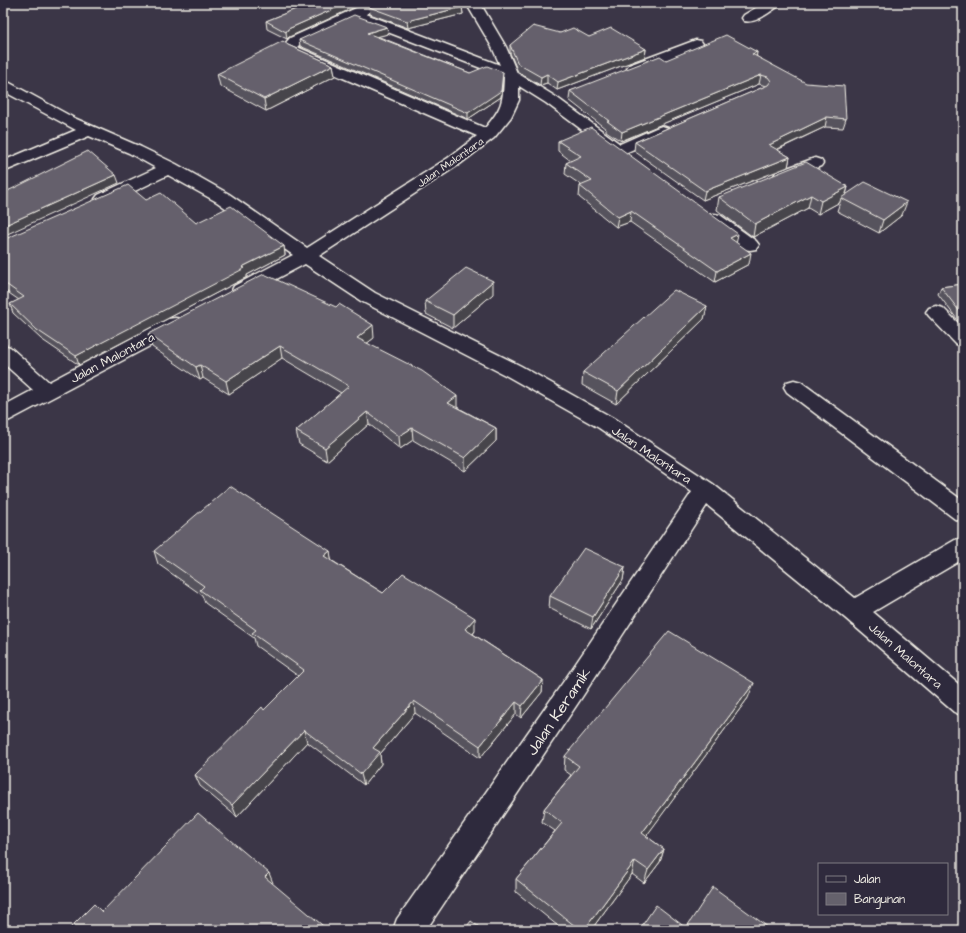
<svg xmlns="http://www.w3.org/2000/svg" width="966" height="933" viewBox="0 0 966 933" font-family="'Architects Daughter',sans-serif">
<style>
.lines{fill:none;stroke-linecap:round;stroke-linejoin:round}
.minor-casing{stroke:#f4f1e8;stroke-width:3}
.minor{fill:#2f2a3d;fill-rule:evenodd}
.wall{fill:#57535d;stroke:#f4f1e8}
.shaded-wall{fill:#47444c;stroke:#f4f1e8}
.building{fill:#65616c;stroke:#f4f1e8}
.labels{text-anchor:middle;stroke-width:3.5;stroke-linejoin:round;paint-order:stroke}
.far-street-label{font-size:11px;fill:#f4f1e8;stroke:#2f2a3d}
.street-label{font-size:13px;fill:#f4f1e8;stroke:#2f2a3d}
.near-street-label{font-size:16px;fill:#f4f1e8;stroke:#2f2a3d}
</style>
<rect width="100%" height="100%" fill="#3b3647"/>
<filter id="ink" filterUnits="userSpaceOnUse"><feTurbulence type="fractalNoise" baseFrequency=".025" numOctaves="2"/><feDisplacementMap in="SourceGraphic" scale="8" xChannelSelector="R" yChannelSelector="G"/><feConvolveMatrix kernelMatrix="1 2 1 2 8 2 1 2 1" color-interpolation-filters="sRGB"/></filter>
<g filter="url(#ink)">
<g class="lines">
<g class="minor-casing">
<g id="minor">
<path d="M367 3H385L383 6 366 14 500 65 492 47 466 3H480L506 47 517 73 556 97 620 144 656 128 662 126 668 128 670 131 668 134 625 153 619 155 613 153 546 103 519 86V100L511 117 494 138 460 164 319 256 375 293 521 366 613 418 713 484 855 598 955 540 963 538V559L873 612 963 688V716L954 712 845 618 707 505 582 697 426 930H393L397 919 564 681 692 492 599 428 507 376 361 301 305 264 248 294 241 296 234 294 232 290 234 286 293 255 217 202 168 175 110 203 104 204 98 203 95 199 98 195 156 168 129 153 89 136 3 172V161L76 130 3 91V80L8 82 74 118 141 147 176 164 229 194 307 248 448 158 477 136 290 55 282 47 290 38ZM354 19 504 77C503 103 502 108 485 128L297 47 300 44Z"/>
<path d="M764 3H781L779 6C769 12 756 24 744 21L742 18 744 15Z"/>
<polygon points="696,40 701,41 703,44 701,47 639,71 634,72 629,71 627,68 629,65"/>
<polygon points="815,158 821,160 823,163 821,166 782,181 776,180 774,176 776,172"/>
<polygon points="714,214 720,215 756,241 759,245 756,249 750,250 744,249 708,223 705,219 708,215"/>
<polygon points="936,306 943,308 963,328 963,346 956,344 929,316 926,312 929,308"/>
<polygon points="175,318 182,319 185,324 182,329 10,420 3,422 3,406 33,390 3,363 3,345 10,347 49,382 168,319"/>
<polygon points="794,380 801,382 963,501 963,522 955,519 787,392 784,387 787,382"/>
</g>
</g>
<use href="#minor" class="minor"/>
</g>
<g class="wall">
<polygon points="311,3 364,3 289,37 287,39 267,29 266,21"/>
<polygon points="369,7 462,7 463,14 408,28 370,14"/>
<polygon points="387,27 388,34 377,36 470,73 502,78 501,97 468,119 300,46 299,40"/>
<polygon points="560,33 589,37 646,49 645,57 557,90 547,83 540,85 518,72 510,53 510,45"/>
<polygon points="288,45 333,65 335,76 266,111 220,86 217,74"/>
<polygon points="757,52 756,56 846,119 843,128 825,127 777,150 790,157 788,167 703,200 634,151 635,142 766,86 759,84 621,141 606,131 606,129 569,100 570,91 666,60"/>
<polygon points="558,141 737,243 749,264 715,282 630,222 616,227 579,197 580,186 581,185 565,174 566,163 571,161 558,151"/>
<polygon points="848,187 846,195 902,215 879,233 837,211 840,202 818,214 808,208 753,237 717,210 719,197"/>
<polygon points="146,200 196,223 284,246 285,255 247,275 247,277 79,365 41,339 13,313 10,304 19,300 3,289 3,240"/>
<polygon points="963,284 963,327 938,294 941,287"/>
<polygon points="493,294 453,328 426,314 425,301"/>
<polygon points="707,306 704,319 616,404 582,385 583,372"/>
<polygon points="148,334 374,338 367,343 457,407 496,428 496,441 465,471 413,440 400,449 369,424 327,461 299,444 296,431 341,393 282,358 229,394 203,378 200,380 152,347"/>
<polygon points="154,551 330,551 331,560 383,593 475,631 473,634 543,680 542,692 521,718 516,714 480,758 415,713 380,754 381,764 364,785 307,742 237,817 200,786 195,775 264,710 298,676 256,646 254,638 205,603 202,595 158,564"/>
<polygon points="625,567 623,580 591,629 549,608 550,596"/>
<polygon points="748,698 646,836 664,849 660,862 644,883 632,874 591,930 563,930 516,892 516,879 555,831 542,822 544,809 571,775 564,770 565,756"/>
</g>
<g class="shaded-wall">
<polygon points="347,3 364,3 289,37 287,39 286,32 288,29"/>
<polygon points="462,7 463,14 408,28 407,21"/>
<polygon points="387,27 388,34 368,39 367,33"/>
<polygon points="646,49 645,57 557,90 558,82"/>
<polygon points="757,52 756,61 752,54"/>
<polygon points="333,65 335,76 266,111 264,99"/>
<polygon points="503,72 501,97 468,119 468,113"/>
<polygon points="547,74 547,83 540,85 541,77"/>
<polygon points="761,75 759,84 621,141 622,132"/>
<polygon points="827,117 825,127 767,154 769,145"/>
<polygon points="3,122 4,122 8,134 3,137"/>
<polygon points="790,157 788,167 703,200 705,191"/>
<polygon points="116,175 119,183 3,236 3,226"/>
<polygon points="848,187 844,200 841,198 840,202 818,214 821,201"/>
<polygon points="811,195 808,208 753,237 755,224"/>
<polygon points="907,202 902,215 879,233 883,220"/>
<polygon points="631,211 630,222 616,227 618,217"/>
<polygon points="738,234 736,245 730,238"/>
<polygon points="284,246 285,255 247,275 247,277 79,365 76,356 242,267"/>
<polygon points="751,253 749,264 715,282 717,271"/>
<polygon points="493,281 493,294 453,328 453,315"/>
<polygon points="707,306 704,319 616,404 618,391"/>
<polygon points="373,325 374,338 358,350 357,338"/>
<polygon points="280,346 282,358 229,394 226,381"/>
<polygon points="200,365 203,378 200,380 196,367"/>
<polygon points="457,396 457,409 448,403"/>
<polygon points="367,412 369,424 327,461 325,448"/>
<polygon points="412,428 413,440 400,449 399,436"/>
<polygon points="496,428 496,441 465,471 465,458"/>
<polygon points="330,551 332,564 324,556"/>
<polygon points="625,567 623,580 591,629 593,617"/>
<polygon points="475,618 475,631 466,642 465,629"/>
<polygon points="543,680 542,692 521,718 522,706"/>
<polygon points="754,683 748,698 639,846 642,833"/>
<polygon points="414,701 415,713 380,754 381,764 364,785 361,774 373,748"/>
<polygon points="516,702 516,714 480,758 480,746"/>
<polygon points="304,730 307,742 237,817 232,805"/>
<polygon points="664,849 660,862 644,883 648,870"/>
<polygon points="635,861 632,874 591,930 584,930"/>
<polygon points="269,873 273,883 269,887 265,877"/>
</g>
<g class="building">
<polygon points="311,3 347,3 288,29 286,32 266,21"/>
<polygon points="377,3 449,3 462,7 407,21 369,7"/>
<polygon points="354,15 387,27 367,33 470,73 487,66 503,72 501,91 468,113 299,40"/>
<polygon points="533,26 560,33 573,28 589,37 611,28 646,49 558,82 547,74 541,77 518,64 510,45"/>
<polygon points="726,35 757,52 752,54 806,83 844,86 846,119 827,117 769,145 790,157 705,191 635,142 768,85 771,81 768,77 761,75 622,132 607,121 609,121 570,91 660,56 666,60"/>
<polygon points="283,41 288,45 333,65 264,99 217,74"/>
<polygon points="591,127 738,234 730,238 751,253 717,271 631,211 618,217 580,186 592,181 566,163 581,156 558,141"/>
<polygon points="88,151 116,175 3,226 3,193 16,187"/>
<polygon points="806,162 848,187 821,201 811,195 755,224 719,197"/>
<polygon points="865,182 907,202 883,220 841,198"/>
<polygon points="128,185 146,200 161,193 196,223 231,206 284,246 242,267 245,268 76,356 37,330 10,304 24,297 3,282 3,240"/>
<polygon points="466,268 493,281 453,315 425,301"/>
<polygon points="264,274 336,307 339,304 373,325 357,338 422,371 457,396 448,403 496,428 465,458 412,428 399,436 367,412 325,448 296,431 349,386 280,346 226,381 200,365 196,367 148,334"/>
<polygon points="963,284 963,316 941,287"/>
<polygon points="674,290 707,306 618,391 583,372"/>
<polygon points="230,486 330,551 324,556 383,593 403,573 475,618 465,629 543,680 522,706 516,702 480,746 414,701 373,748 380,752 361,774 304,730 232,805 195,775 262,707 264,710 304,670 252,633 256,630 200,590 204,586 154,551"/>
<polygon points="584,548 625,567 593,617 550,596"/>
<polygon points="669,631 754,683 642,833 664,849 648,870 635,861 584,930 580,930 516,879 562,823 544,809 579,766 565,756"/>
<polygon points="198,813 269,873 265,877 328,930 68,930 94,904 102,912"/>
<polygon points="713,887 772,930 639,930 656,905 686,928"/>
<polygon points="471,921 483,930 464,930"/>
</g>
</g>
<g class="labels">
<g class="far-street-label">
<text transform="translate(450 162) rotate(-35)" y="4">Jalan Malontara</text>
</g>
<g class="street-label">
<text transform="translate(112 357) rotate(-28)" y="5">Jalan Malontara</text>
<text transform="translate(652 454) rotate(34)" y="5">Jalan Malontara</text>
<text transform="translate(906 655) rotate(41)" y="5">Jalan Malontara</text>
</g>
<g class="near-street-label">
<text transform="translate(558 711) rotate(-56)" y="6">Jalan Keramik</text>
</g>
</g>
<rect width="966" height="933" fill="none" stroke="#2f2a3d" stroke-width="16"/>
<rect x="8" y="8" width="950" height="917" fill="none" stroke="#f4f1e8" stroke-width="1.5" filter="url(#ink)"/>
<rect x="818" y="863" width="130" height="52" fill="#2f2a3d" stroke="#7e7a81"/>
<rect x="826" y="876" width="20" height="6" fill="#2f2a3d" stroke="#7e7a81"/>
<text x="854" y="883" font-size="12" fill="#f4f1e8">Jalan</text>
<rect x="826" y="893" width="20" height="12" fill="#65616c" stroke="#7e7a81"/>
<text x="854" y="903" font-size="12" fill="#f4f1e8">Bangunan</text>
</svg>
